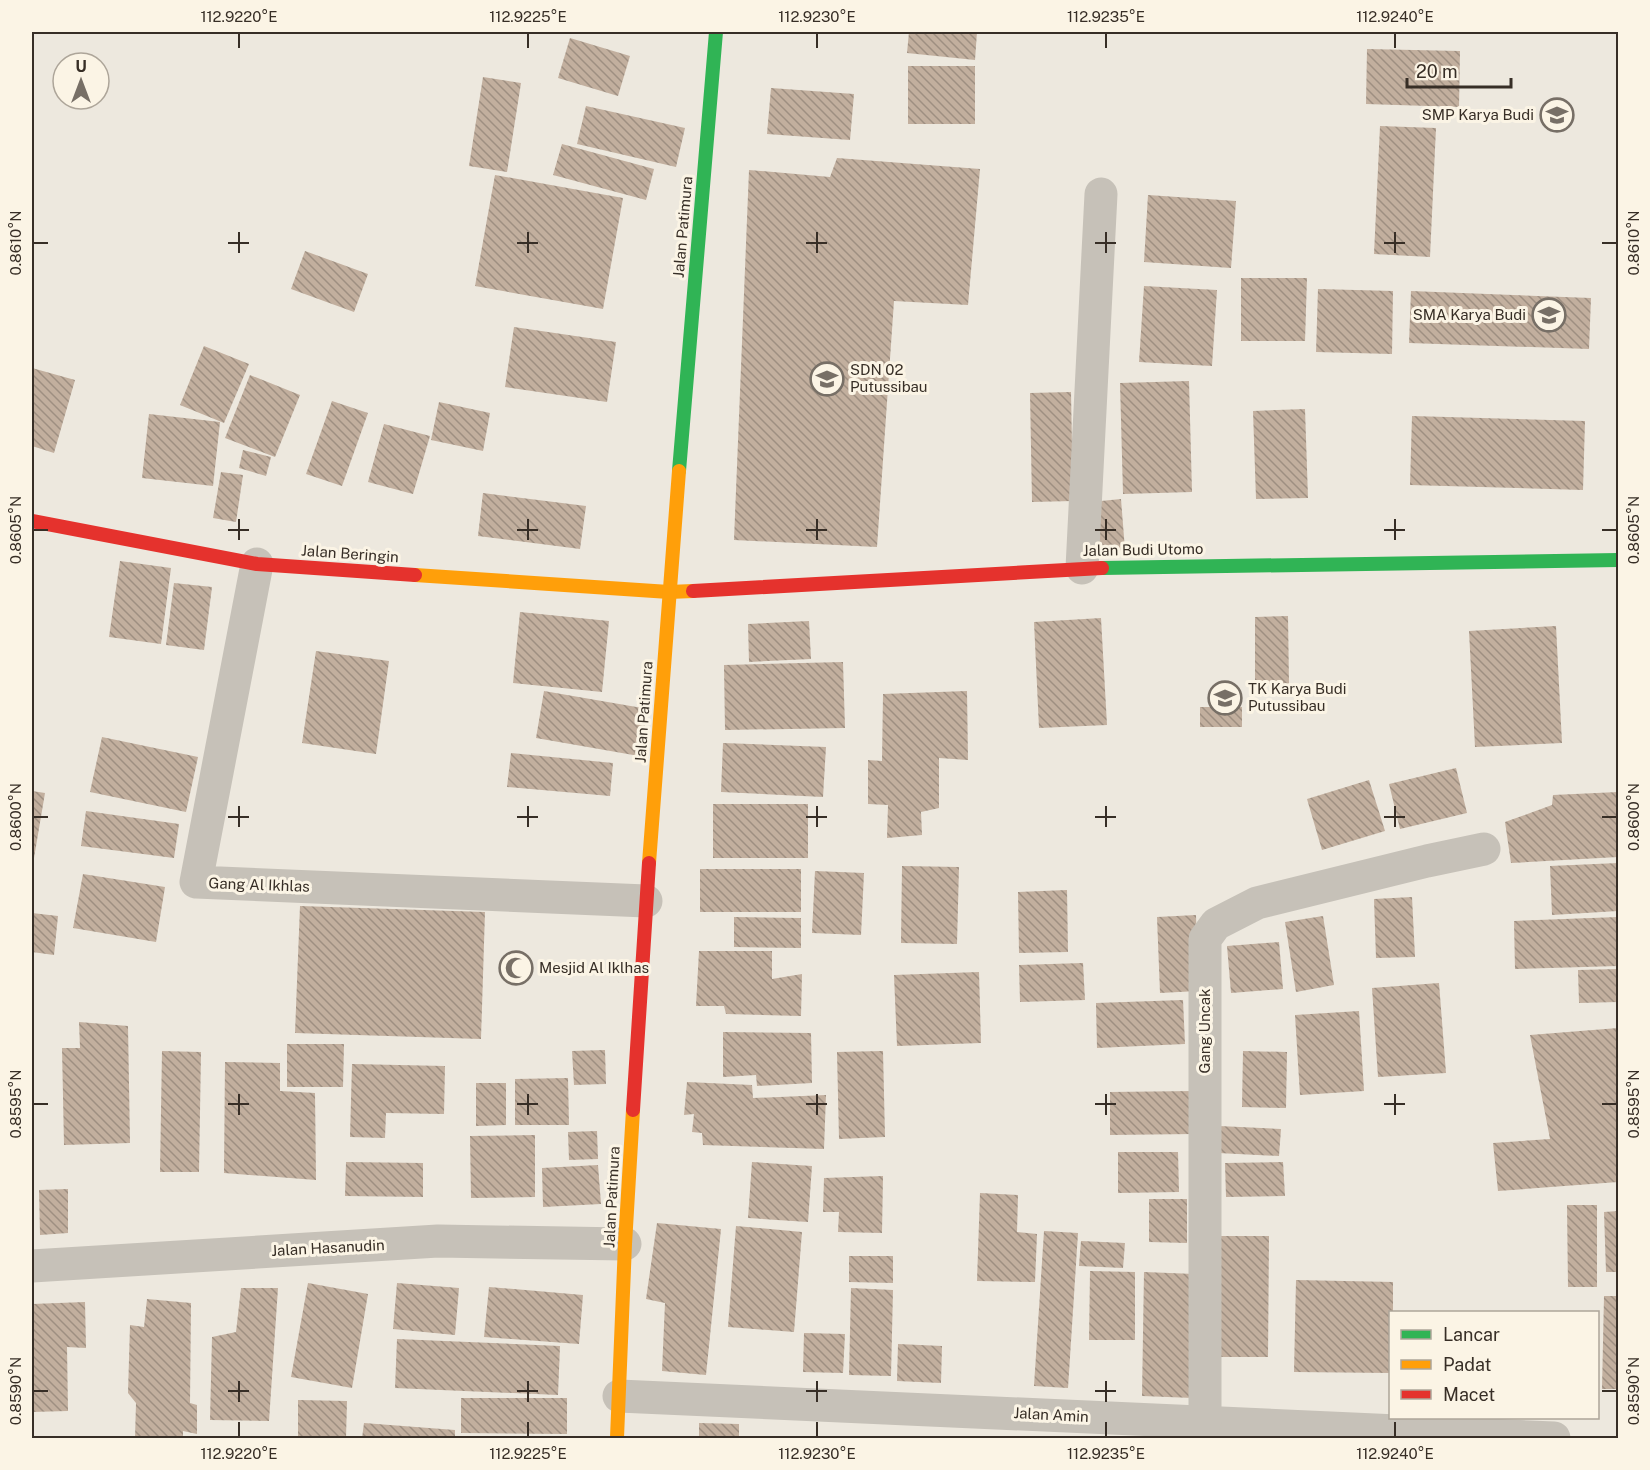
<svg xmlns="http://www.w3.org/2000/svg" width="1650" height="1470" viewBox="0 0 1650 1470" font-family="'Public Sans',sans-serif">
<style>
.building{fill:url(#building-back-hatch)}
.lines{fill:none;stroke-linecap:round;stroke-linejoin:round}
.street{stroke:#c6c1b8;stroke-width:33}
.fast{stroke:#30b455;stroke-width:14}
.slow{stroke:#ff9f0a;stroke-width:14}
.jam{stroke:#e5322d;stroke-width:14}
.ticks{fill:none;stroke:#372e26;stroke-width:2}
.labels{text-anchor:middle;stroke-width:6;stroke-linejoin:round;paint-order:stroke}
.poi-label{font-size:15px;fill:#372e26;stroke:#fbf4e5;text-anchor:start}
.street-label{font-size:15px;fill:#372e26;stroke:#fbf4e5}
.neatline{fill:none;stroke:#372e26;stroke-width:2}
.ticks-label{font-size:15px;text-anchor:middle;fill:#372e26}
</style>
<defs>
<pattern id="building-back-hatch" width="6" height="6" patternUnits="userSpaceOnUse" patternTransform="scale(1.5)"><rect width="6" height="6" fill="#c2af9e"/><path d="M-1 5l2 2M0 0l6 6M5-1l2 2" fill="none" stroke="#9e8f81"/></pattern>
</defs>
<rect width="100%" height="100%" fill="#ede8de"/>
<g class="building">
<polygon points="909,32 977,32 975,60 907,53"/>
<polygon points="570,38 630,56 618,96 558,78"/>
<polygon points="1367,49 1460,51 1459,107 1366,104"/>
<rect x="908" y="66" width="67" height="58"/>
<polygon points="483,77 521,83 507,172 469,166"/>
<polygon points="771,88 854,94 850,140 767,134"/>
<polygon points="586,106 685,128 676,167 577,144"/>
<polygon points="1380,126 1436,128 1430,257 1374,254"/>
<polygon points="562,144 654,169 646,200 553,175"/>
<polygon points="837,158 980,169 968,305 894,301 877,547 734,540 749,170 830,177"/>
<polygon points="495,175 623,198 603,309 475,286"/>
<polygon points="1148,195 1236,201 1231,268 1144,262"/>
<polygon points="305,251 368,274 354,312 291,289"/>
<polygon points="1241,278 1307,278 1305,341 1241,341"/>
<polygon points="1144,286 1217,290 1212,366 1139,362"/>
<polygon points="1318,289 1393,291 1392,354 1316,352"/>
<polygon points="1411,291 1591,298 1589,349 1409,343"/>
<polygon points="514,327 616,342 607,402 505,387"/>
<polygon points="204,346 249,364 224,423 180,405"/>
<polygon points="32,368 75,380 54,453 32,446"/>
<polygon points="250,375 300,395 275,457 225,438"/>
<polygon points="1189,381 1192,492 1123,494 1120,383"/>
<polygon points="1071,392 1073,501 1032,502 1030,393"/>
<polygon points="332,401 368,413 342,486 306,474"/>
<polygon points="439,402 490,413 483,451 431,440"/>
<polygon points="1305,409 1308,498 1256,499 1253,411"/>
<polygon points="149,414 220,422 213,486 142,478"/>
<polygon points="1412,416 1585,421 1583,490 1410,485"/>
<polygon points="384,424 430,436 413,494 368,482"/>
<polygon points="243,450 271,457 266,476 239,468"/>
<polygon points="221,472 243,475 236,522 213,518"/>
<polygon points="483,493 586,506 580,549 478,536"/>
<polygon points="1121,499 1125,550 1095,553 1091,502"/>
<polygon points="120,561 171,568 161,644 109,637"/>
<polygon points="174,583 212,587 204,650 166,645"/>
<polygon points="520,612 609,621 602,692 513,683"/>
<polygon points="1288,616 1289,684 1255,684 1255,617"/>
<polygon points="1101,618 1107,725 1039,728 1034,622"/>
<polygon points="809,621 811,659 749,662 748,624"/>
<polygon points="1556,626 1562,743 1475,747 1469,631"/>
<polygon points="316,651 389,661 376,754 302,743"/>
<polygon points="843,662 845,728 725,730 724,665"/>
<polygon points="544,691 648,709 639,756 536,738"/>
<polygon points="967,691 968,760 939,758 939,808 921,812 922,835 887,838 888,805 868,804 868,760 882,761 883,694"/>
<rect x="1200" y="707" width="42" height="20"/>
<polygon points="102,737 198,757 186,812 90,792"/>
<polygon points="723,743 826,747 823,797 721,792"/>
<polygon points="511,753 613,763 610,796 507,787"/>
<polygon points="1456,768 1467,813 1400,829 1389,784"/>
<polygon points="1369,780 1385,831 1322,850 1307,799"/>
<polygon points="32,791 45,793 34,858 32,857"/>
<polygon points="1618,792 1618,857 1511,863 1505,822 1552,805 1553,795"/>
<rect x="713" y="804" width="95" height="54"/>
<polygon points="86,811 179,824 174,858 81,846"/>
<polygon points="1618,863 1618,911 1552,915 1550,866"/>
<polygon points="902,866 959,867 957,944 901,943"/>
<rect x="700" y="869" width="101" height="43"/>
<polygon points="815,871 864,873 861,935 812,933"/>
<polygon points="83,874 165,887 156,942 73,928"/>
<polygon points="1067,890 1068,952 1019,953 1018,892"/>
<polygon points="1412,897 1415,957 1376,958 1374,899"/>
<polygon points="300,906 485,912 481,1039 295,1033"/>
<polygon points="32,913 58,916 54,955 32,952"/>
<polygon points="1196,915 1198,991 1160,993 1157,917"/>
<polygon points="1323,916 1334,985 1296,992 1285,922"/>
<polygon points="734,917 801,918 801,948 734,947"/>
<polygon points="1618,917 1618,966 1515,969 1514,921"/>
<polygon points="1279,942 1283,989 1231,993 1227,946"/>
<polygon points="699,951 772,951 772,979 802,974 801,1016 726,1014 724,1006 696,1006"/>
<polygon points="1083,963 1085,1000 1020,1002 1019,965"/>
<polygon points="1618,969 1618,1002 1579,1003 1578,970"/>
<polygon points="979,972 981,1043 897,1046 894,975"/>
<polygon points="1439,983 1446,1073 1378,1077 1372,988"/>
<polygon points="1183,1000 1185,1044 1097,1048 1096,1003"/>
<polygon points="1359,1011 1364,1091 1300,1095 1295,1015"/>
<polygon points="79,1022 128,1026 130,1143 64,1145 62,1048 80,1048"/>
<polygon points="1618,1028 1618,1182 1498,1191 1493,1143 1550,1139 1530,1035"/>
<polygon points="723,1032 811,1033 812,1083 757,1086 756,1075 723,1077"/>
<polygon points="287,1044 344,1044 343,1087 287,1087"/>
<polygon points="605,1050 606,1084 574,1085 572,1051"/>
<polygon points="162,1051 201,1052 199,1172 160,1172"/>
<polygon points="883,1051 885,1137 839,1139 837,1052"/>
<polygon points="1243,1051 1287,1052 1286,1108 1242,1107"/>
<polygon points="225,1062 280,1063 280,1091 315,1093 316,1180 224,1173"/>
<polygon points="352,1064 445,1066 444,1114 386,1113 385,1138 350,1137"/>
<polygon points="568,1078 569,1125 515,1125 515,1079"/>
<polygon points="687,1082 752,1085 753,1098 826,1095 824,1149 703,1145 702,1133 692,1132 694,1114 684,1115"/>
<polygon points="476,1083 506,1083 506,1125 476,1126"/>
<polygon points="1194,1091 1194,1134 1110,1135 1110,1092"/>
<polygon points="1219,1126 1281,1129 1279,1156 1218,1153"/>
<polygon points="597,1131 598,1159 569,1160 568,1132"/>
<polygon points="535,1135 535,1197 471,1198 470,1136"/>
<polygon points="1118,1152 1178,1152 1179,1192 1118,1193"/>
<polygon points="346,1162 423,1163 423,1197 345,1196"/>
<polygon points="752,1162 812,1166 808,1222 748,1218"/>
<polygon points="1283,1162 1285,1196 1226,1197 1225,1163"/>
<polygon points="598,1165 601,1204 543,1207 542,1168"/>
<polygon points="883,1176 882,1233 838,1232 839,1212 823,1212 824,1178"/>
<polygon points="68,1189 68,1233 40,1235 39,1190"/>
<polygon points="980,1193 1018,1195 1017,1232 1037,1234 1035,1282 977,1281"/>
<polygon points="1149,1199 1187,1199 1187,1243 1149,1242"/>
<polygon points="1567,1205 1597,1205 1597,1287 1568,1287"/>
<polygon points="1618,1211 1618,1272 1606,1272 1604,1212"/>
<polygon points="657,1223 721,1229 706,1375 662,1371 665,1303 646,1299"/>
<polygon points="736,1226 802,1232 794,1332 728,1327"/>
<polygon points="1044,1231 1078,1233 1068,1388 1034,1386"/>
<polygon points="1220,1236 1269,1236 1268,1357 1219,1357"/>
<polygon points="1081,1241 1125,1243 1123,1268 1079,1266"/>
<polygon points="849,1256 893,1256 893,1283 849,1282"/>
<polygon points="1090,1271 1135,1272 1135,1340 1089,1340"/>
<polygon points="1144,1272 1195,1274 1193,1398 1142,1396"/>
<polygon points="1296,1280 1393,1282 1393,1312 1390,1312 1390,1373 1294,1372"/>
<polygon points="308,1283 368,1294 352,1388 291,1377"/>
<polygon points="397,1283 459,1288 455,1335 393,1329"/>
<polygon points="489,1287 583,1295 579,1344 484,1337"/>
<polygon points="241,1288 278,1288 269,1421 210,1420 212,1337 236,1332"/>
<polygon points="851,1288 893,1290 891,1376 849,1375"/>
<polygon points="1604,1296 1618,1296 1618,1389 1602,1389"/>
<polygon points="147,1299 191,1303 190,1403 197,1405 197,1434 183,1431 183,1438 135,1438 136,1403 128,1393 130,1325 144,1327"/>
<polygon points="85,1302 86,1348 67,1347 68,1411 32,1412 32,1304"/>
<polygon points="804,1333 845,1334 843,1373 803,1372"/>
<polygon points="397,1339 560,1346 558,1395 395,1388"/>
<polygon points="898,1344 942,1346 941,1383 897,1381"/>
<polygon points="461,1398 567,1398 567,1434 461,1433"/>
<polygon points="298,1400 347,1401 346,1438 298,1438"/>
<polygon points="364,1423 455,1430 455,1438 362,1438"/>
<polygon points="699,1423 739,1424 739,1438 699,1438"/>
</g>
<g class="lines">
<g class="street">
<polyline points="257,564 196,882 646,901"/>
<polyline points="1082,568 1101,194"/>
<polyline points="32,1266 438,1241 625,1244"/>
<polyline points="619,1396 1554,1438"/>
<polyline points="1205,1422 1205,939 1216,924 1257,903 1427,861 1484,849"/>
</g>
<g class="fast">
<polyline points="679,471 716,32"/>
<polyline points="1102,568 1618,560"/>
</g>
<g class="slow">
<polyline points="415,575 669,592 693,591"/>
<polyline points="649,863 679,471"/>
<polyline points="617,1438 625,1244 633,1110"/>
</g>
<g class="jam">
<polyline points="32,521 257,564 415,575"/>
<polyline points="693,591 1102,568"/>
<polyline points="633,1110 649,863"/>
</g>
</g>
<path class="ticks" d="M239 33V48M528 33V48M817 33V48M1106 33V48M1395 33V48M239 232V253M528 232V253M817 232V253M1106 232V253M1395 232V253M33 243H48M228 243H249M517 243H538M806 243H827M1095 243H1116M1384 243H1405M1602 243H1617M239 519V540M528 519V540M817 519V540M1106 519V540M1395 519V540M33 530H48M228 530H249M517 530H538M806 530H827M1095 530H1116M1384 530H1405M1602 530H1617M239 806V827M528 806V827M817 806V827M1106 806V827M1395 806V827M33 817H48M228 817H249M517 817H538M806 817H827M1095 817H1116M1384 817H1405M1602 817H1617M239 1094V1115M528 1094V1115M817 1094V1115M1106 1094V1115M1395 1094V1115M33 1104H48M228 1104H249M517 1104H538M806 1104H827M1095 1104H1116M1384 1104H1405M1602 1104H1617M239 1381V1402M528 1381V1402M817 1381V1402M1106 1381V1402M33 1391H48M228 1391H249M517 1391H538M806 1391H827M1095 1391H1116M1602 1391H1617M239 1422V1437M528 1422V1437M817 1422V1437M1106 1422V1437M1395 1422V1437"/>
<defs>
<g id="school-ring" transform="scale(1.725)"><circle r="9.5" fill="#fbf4e5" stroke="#776f66" stroke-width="1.5"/><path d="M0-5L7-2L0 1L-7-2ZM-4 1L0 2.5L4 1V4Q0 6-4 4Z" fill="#776f66"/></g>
<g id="mosque-ring" transform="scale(1.725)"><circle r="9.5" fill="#fbf4e5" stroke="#776f66" stroke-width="1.5"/><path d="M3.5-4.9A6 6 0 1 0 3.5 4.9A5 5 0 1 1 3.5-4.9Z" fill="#776f66"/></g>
</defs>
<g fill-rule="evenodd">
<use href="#school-ring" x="1557" y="115"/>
<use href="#school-ring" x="1549" y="315"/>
<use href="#school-ring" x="827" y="379"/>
<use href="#school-ring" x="1225" y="698"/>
<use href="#mosque-ring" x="516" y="968"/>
</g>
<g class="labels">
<g class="poi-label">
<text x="1534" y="120" text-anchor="end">SMP Karya Budi</text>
<text x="1526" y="320" text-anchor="end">SMA Karya Budi</text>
<text x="850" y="375">SDN 02<tspan x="850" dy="17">Putussibau</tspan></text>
<text x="1248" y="694">TK Karya Budi<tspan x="1248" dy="17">Putussibau</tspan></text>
<text x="539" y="973">Mesjid Al Iklhas</text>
</g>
<g class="street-label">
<text transform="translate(683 227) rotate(-85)" y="5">Jalan Patimura</text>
<text transform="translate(1143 550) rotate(-1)" y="5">Jalan Budi Utomo</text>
<text transform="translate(350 554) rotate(4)" y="5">Jalan Beringin</text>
<text transform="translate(644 712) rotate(-86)" y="5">Jalan Patimura</text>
<text transform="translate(259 885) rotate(2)" y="5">Gang Al Ikhlas</text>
<text transform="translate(1205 1031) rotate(-90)" y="5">Gang Uncak</text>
<text transform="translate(612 1197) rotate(-87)" y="5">Jalan Patimura</text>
<text transform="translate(328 1248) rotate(-3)" y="5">Jalan Hasanudin</text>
<text transform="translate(1051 1415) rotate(3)" y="5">Jalan Amin</text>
</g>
</g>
<rect width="1650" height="1470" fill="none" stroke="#fbf4e5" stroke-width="66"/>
<rect x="1389" y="1311" width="210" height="108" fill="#fbf4e5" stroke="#ada599" stroke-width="1.5"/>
<rect x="1401" y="1330" width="30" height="9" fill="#30b455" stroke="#ada599" stroke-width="1.5"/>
<text x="1443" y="1341" font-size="18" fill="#372e26">Lancar</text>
<rect x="1401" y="1360" width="30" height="9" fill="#ff9f0a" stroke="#ada599" stroke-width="1.5"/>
<text x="1443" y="1371" font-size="18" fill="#372e26">Padat</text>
<rect x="1401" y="1390" width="30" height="9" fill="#e5322d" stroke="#ada599" stroke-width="1.5"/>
<text x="1443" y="1401" font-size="18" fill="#372e26">Macet</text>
<g transform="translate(81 81)"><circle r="28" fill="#fbf4e5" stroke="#ada599" stroke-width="1.5"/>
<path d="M0-4.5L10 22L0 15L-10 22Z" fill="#776f66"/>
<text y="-9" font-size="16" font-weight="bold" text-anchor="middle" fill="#372e26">U</text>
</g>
<path d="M1407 78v9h104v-9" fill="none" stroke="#372e26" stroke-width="3"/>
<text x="1416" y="78" font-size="18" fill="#372e26" stroke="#fbf4e5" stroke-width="4.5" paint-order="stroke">20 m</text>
<rect x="33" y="33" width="1584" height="1404" class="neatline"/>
<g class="ticks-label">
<text x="239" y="22">112.9220°E</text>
<text x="528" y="22">112.9225°E</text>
<text x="817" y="22">112.9230°E</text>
<text x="1106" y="22">112.9235°E</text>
<text x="1395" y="22">112.9240°E</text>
<text transform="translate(16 243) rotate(-90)" y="5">0.8610°N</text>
<text transform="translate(1634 243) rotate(-90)" y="5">0.8610°N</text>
<text transform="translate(16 530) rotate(-90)" y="5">0.8605°N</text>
<text transform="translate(1634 530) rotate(-90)" y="5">0.8605°N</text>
<text transform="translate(16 817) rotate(-90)" y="5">0.8600°N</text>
<text transform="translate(1634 817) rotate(-90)" y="5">0.8600°N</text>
<text transform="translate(16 1104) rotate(-90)" y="5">0.8595°N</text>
<text transform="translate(1634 1104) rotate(-90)" y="5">0.8595°N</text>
<text transform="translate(16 1391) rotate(-90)" y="5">0.8590°N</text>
<text transform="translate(1634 1391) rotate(-90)" y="5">0.8590°N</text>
<text x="239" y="1459">112.9220°E</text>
<text x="528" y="1459">112.9225°E</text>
<text x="817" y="1459">112.9230°E</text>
<text x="1106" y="1459">112.9235°E</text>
<text x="1395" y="1459">112.9240°E</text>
</g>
</svg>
